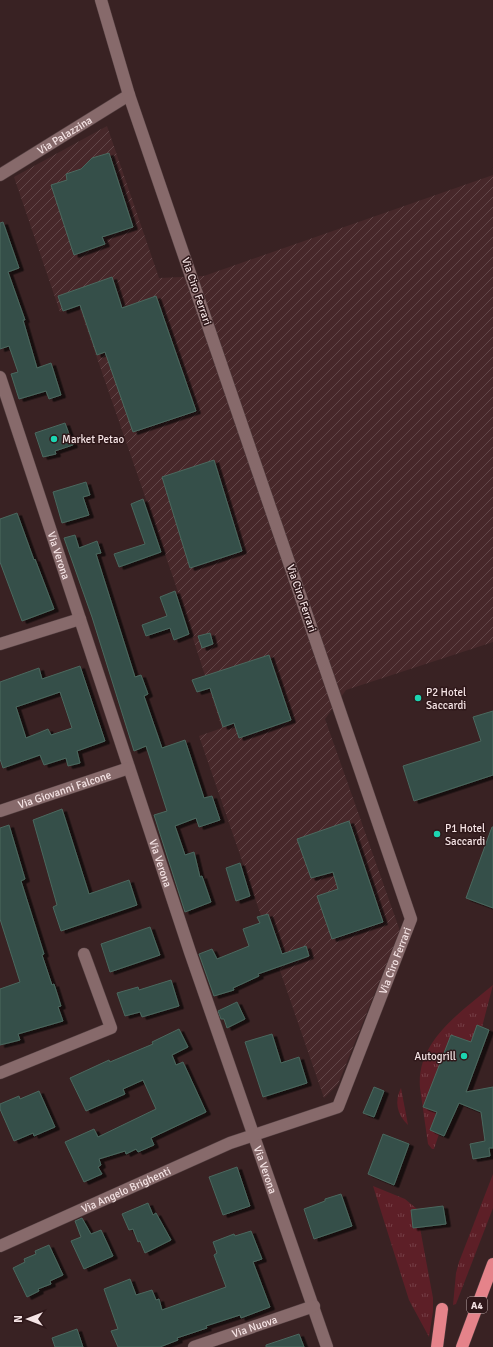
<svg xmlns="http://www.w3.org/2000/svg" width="493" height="1347" viewBox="0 0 493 1347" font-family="Signika,sans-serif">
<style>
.industrial{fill:url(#industrial-furrows)}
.grass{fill:url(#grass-tufts)}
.building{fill:#345048;stroke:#4b685f;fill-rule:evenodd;filter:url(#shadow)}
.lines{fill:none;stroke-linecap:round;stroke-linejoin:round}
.minor-casing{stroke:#533f40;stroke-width:13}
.highway-casing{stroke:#533f40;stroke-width:13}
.minor{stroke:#876a6b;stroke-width:12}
.highway{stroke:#e5838a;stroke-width:12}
.poi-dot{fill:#1cd5b1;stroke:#2f181a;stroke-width:1.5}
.labels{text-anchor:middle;stroke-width:3;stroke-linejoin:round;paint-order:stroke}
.shield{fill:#2f181a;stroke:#baa7a8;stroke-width:1}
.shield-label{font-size:10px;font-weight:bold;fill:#f5e4e5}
.street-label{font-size:11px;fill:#f5e4e5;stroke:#2f181a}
.poi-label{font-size:11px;fill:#f5e4e5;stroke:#2f181a;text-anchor:start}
</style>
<defs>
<pattern id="industrial-furrows" width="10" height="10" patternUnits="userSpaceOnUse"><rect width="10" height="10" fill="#47282a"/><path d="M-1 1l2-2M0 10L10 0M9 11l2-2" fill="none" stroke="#624749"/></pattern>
<pattern id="grass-tufts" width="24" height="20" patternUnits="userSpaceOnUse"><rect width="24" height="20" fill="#5d1f27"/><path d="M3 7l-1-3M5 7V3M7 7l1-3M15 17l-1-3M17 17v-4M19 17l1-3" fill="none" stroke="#753f46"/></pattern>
<filter id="shadow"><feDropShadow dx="4.5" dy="2.5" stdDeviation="0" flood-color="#0009"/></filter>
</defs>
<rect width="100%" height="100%" fill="#392223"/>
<polygon class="industrial" points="107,126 159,278 204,276 493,175 493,642 346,690 325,719 400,931 338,1084 324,1098 199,736 222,728 175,583 79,306 60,312 14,177"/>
<g class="grass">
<path d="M493 985 482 1027 477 1026 471 1042 451 1035 424 1107 437 1112 430 1130 439 1134 434 1149H432L428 1144 420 1088C416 1041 461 1012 493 985Z"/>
<path d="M401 1088 408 1125C397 1115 394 1101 401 1088Z"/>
<polygon points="493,1174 493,1208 456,1304 453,1305 456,1273 459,1262"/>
<polygon points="373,1186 405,1199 417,1209 411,1210 413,1228 420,1228 433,1298 433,1311 429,1337 409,1300"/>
</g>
<g class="building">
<polygon points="109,153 133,227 102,237 105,244 74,255 51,185 67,180 66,174 81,169 92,158"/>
<polygon points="3,222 19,268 8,272 25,320 23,320 37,368 51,363 61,395 49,399 46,391 19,399 11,374 18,372 9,346 0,349 0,223"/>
<polygon points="112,277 122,308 156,296 196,411 133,432 105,352 97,355 80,305 63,311 58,296"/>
<polygon points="65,423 73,445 55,451 56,454 43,457 35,433"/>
<polygon points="214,460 242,551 190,568 162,477"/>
<polygon points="86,482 90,495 83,497 89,515 62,523 53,492"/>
<polygon points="143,499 161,552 119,567 114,554 145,544 131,504"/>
<polygon points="17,513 34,560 35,559 54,609 22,621 0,562 0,519"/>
<polygon points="75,535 79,548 97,541 101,553 96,554 135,677 141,675 148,694 144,696 162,748 185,740 204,798 212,796 220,820 199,827 196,818 175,826 185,855 194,852 200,877 202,876 211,902 185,912 154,815 167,811 146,746 134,751 92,617 64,538"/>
<polygon points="175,591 189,634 174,640 170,628 146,636 142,625 167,616 160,597"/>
<polygon points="210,633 213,644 202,648 198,636"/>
<polygon points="269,655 291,720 239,738 234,723 223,727 210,688 197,692 192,680"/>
<path d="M80 666 105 741 77 751 80 763 68 766 66 758 44 765 40 755 3 768 0 759V682L39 668 42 679ZM60 692 72 728 51 735 48 729 26 738 16 707Z"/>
<polygon points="493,711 493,775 414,801 403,766 481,741 473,717"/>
<polygon points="62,809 89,894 129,880 137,905 61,931 53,907 57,905 33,820"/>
<polygon points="349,821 383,922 332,939 317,896 338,889 333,872 311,878 297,839"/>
<polygon points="9,825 25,879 21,881 44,954 42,955 52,985 54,984 61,1006 58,1007 63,1021 18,1034 20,1040 0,1045 0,989 20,982 0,919 0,828"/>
<polygon points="492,827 493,827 493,908 466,898"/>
<polygon points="240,863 250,896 236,901 226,868"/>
<polygon points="268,914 282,954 306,946 309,956 258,974 259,976 233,988 234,990 214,996 199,954 212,949 217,959 249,946 243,929 260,923 257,917"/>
<polygon points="150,927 160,955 110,972 101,944"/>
<polygon points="171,980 179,1006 142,1017 140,1012 125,1016 117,993 138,987 139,990"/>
<polygon points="237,1002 245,1019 227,1028 224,1019 221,1019 218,1011"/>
<polygon points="477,1025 489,1030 466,1092 493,1087 493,1148 489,1148 490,1156 473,1159 470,1144 485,1141 481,1112 459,1103 444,1136 430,1130 437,1112 423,1107 451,1035 471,1042"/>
<polygon points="179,1029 188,1047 172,1055 176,1065 183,1062 206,1112 151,1138 154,1145 138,1152 136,1149 126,1154 125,1151 99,1159 101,1165 98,1167 102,1174 84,1182 65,1142 94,1129 98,1137 156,1109 143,1080 123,1089 125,1094 86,1111 70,1078 109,1060 110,1062 153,1044 152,1042"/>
<polygon points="272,1034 281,1063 299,1057 307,1083 263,1097 245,1042"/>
<polygon points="374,1087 384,1091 374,1117 363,1113"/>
<polygon points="39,1091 55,1127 34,1136 33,1133 14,1141 0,1109 0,1104 19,1096 20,1099"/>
<polygon points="383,1134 409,1144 394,1185 368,1174"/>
<polygon points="237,1167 250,1206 223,1215 209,1177"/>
<polygon points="341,1194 352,1226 314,1239 304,1209 325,1201 325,1199"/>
<polygon points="148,1203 153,1215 156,1213 171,1240 145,1253 140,1241 138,1242 133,1229 129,1230 122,1214"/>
<polygon points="443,1206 446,1224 413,1228 411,1210"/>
<polygon points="82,1218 91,1234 101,1230 113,1256 84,1269 71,1241 81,1237 75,1221"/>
<polygon points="251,1231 262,1259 253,1262 270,1307 241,1318 240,1315 206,1326 207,1328 177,1338 178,1340 160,1347 118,1347 111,1331 118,1329 104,1289 130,1279 136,1295 152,1290 156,1300 159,1299 162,1310 226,1287 214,1255 217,1253 213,1242 234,1234 235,1236"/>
<polygon points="49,1245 63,1275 50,1281 51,1284 38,1289 39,1291 27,1297 13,1268 25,1262 24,1259 36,1254 35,1251"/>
<polygon points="77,1329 83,1347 55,1347 52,1338"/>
<polygon points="299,1334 304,1347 266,1347 266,1345"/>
</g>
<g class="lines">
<g class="minor-casing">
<g id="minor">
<path id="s1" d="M0 175 129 95"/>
<path id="s2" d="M0 377 190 952 327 1347"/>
<polyline points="0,644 80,619"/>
<path id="s3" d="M0 811 129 768"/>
<polyline points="0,1073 111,1028 84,954"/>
<path id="s4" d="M0 1246 230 1143 338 1107 411 919 129 95 101 0"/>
<path id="s5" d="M194 1347 314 1306"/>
</g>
</g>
<g class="highway-casing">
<g id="highway">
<polyline points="437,1347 442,1309"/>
<polyline points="462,1347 493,1264"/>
</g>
</g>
<use href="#minor" class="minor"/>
<use href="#highway" class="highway"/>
</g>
<g class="poi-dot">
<circle cx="54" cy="439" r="4"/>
<circle cx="418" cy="698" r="4"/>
<circle cx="437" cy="834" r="4"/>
<circle cx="464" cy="1056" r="4"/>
</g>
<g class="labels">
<rect class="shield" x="467" y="1297" width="20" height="16" rx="3"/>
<g class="shield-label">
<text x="477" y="1309">A4</text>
</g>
<g class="street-label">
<text dy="4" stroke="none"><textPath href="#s1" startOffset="76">Via Palazzina</textPath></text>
<text transform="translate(197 291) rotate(71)" y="4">Via Ciro Ferrari</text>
<text dy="4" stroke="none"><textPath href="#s2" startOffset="188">Via Verona</textPath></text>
<text transform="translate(302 598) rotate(71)" y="4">Via Ciro Ferrari</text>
<text dy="4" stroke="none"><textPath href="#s3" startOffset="68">Via Giovanni Falcone</textPath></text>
<text dy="4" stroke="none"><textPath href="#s2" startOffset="512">Via Verona</textPath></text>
<text dy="4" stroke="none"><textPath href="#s4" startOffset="523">Via Ciro Ferrari</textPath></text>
<text dy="4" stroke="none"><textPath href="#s2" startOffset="836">Via Verona</textPath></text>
<text dy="4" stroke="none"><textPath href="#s4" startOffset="138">Via Angelo Brighenti</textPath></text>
<text dy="4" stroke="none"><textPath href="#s5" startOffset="64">Via Nuova</textPath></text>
</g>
<g class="poi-label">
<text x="62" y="443">Market Petao</text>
<text x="426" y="696">P2 Hotel<tspan x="426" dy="13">Saccardi</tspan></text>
<text x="445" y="832">P1 Hotel<tspan x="445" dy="13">Saccardi</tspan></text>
<text x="456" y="1060" text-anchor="end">Autogrill</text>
</g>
</g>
<g transform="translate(28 1319) rotate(270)" stroke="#2f181a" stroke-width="3" paint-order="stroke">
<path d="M0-3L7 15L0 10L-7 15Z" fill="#f5e4e5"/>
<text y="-6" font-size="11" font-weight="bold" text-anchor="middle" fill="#f5e4e5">N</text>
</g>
</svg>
